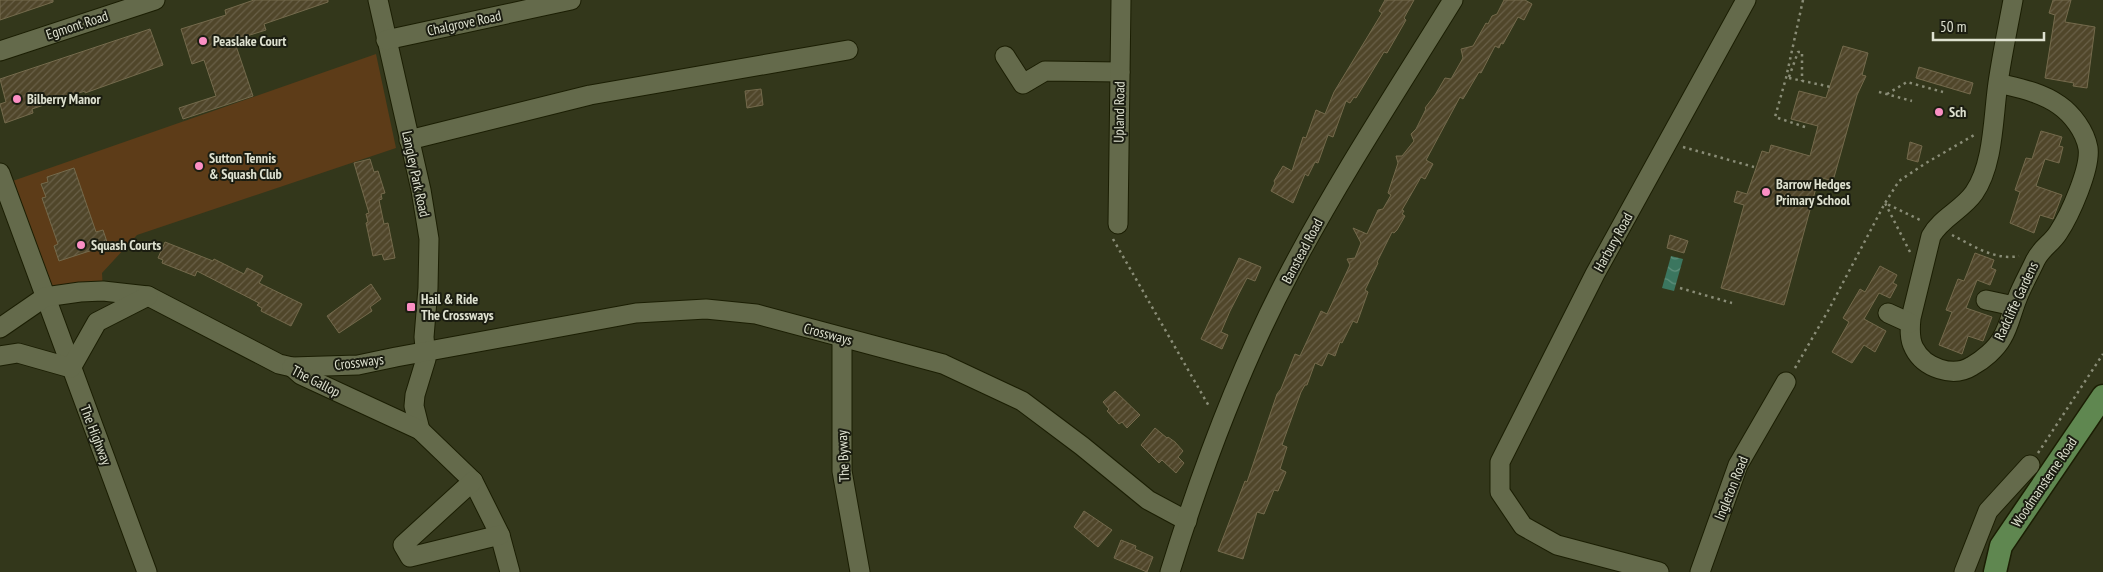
<svg xmlns="http://www.w3.org/2000/svg" width="2103" height="572" viewBox="0 0 2103 572" font-family="'PT Sans Narrow',sans-serif">
<style>
.grass{fill:#5d3c18}
.water{fill:url(#water-waves)}
.building{fill:url(#building-hatch);stroke:#746a4c}
.lines{fill:none;stroke-linecap:round;stroke-linejoin:round}
.minor-casing{stroke:#1b1e03;stroke-width:21}
.major-casing{stroke:#1b1e03;stroke-width:25}
.path{stroke:#8a8d77;stroke-width:2.5;stroke-dasharray:2.5 4;stroke-linecap:butt}
.minor{stroke:#646a4b;stroke-width:19}
.major{stroke:#5f8750;stroke-width:22}
.poi-dot{fill:#fb8fc4;stroke:#1b1d11;stroke-width:2}
.labels{text-anchor:middle;stroke-width:4;stroke-linejoin:round;paint-order:stroke}
.street-label{font-size:14px;fill:#dee1d0;stroke:#1b1d11}
.poi-label{font-size:14px;font-weight:bold;fill:#dee1d0;stroke:#1b1d11;text-anchor:start}
</style>
<defs>
<pattern id="water-waves" width="16" height="10" patternUnits="userSpaceOnUse" patternTransform="scale(1.25)"><rect width="16" height="10" fill="#3b765f"/><path d="M0 5q4-4 8 0t8 0" fill="none" stroke="#60907c"/></pattern>
<pattern id="building-hatch" width="6" height="6" patternUnits="userSpaceOnUse" patternTransform="scale(1.25)"><rect width="6" height="6" fill="#50462a"/><path d="M-1 1l2-2M0 6l6-6M5 7l2-2" fill="none" stroke="#696048"/></pattern>
</defs>
<rect width="100%" height="100%" fill="#33371b"/>
<polygon class="grass" points="376,54 396,148 137,235 102,273 103,291 45,297 4,184"/>
<polygon class="water" points="1671,256 1683,259 1674,291 1662,288"/>
<g class="building">
<polygon points="0,0 53,0 53,2 0,20"/>
<polygon points="254,0 328,0 328,2 264,24 266,30 234,40 253,96 183,119 179,108 216,96 204,60 192,64 181,29 226,15 225,10"/>
<polygon points="1385,0 1414,0 1404,18 1406,20 1387,53 1384,52 1356,98 1354,97 1350,103 1346,101 1333,137 1328,135 1318,163 1315,162 1308,176 1305,174 1293,203 1271,191 1275,183 1274,181 1283,166 1292,171 1303,137 1306,138 1316,110 1325,114 1334,92 1382,13 1379,11"/>
<polygon points="1504,0 1525,0 1532,4 1524,20 1518,17 1503,44 1501,43 1499,48 1495,46 1481,73 1479,72 1463,99 1460,97 1426,160 1433,164 1425,179 1421,177 1402,210 1404,211 1402,214 1405,216 1397,230 1394,233 1392,232 1377,262 1378,263 1365,290 1368,292 1357,323 1353,321 1342,343 1340,342 1335,356 1328,353 1322,366 1315,363 1307,385 1305,385 1301,392 1282,445 1287,447 1280,469 1286,472 1278,491 1274,490 1264,514 1257,512 1243,559 1218,551 1245,481 1247,482 1277,394 1281,389 1295,354 1300,356 1321,311 1327,314 1350,265 1347,259 1355,258 1361,243 1353,228 1367,234 1378,210 1383,209 1391,195 1388,193 1398,163 1396,156 1402,156 1414,141 1411,134 1416,129 1426,109 1425,108 1435,95 1445,78 1451,79 1463,58 1461,49 1473,46 1486,23 1488,24 1492,16 1497,14"/>
<polygon points="2053,0 2071,0 2065,22 2095,27 2087,88 2073,86 2074,83 2045,78 2055,15 2049,13"/>
<polygon points="150,29 163,65 85,93 85,91 32,109 33,113 5,123 0,104 6,102 0,79"/>
<polygon points="1843,46 1868,53 1862,75 1866,76 1857,95 1833,181 1819,177 1784,305 1721,288 1744,205 1734,202 1737,191 1747,194 1762,151 1769,153 1771,145 1810,156 1818,126 1791,119 1799,91 1826,98"/>
<polygon points="1919,67 1973,83 1970,94 1916,78"/>
<polygon points="761,89 763,105 747,108 745,91"/>
<polygon points="2041,131 2062,137 2059,146 2063,147 2059,163 2045,159 2036,186 2062,195 2053,219 2040,215 2034,233 2010,223 2020,192 2015,190 2026,158 2032,159"/>
<polygon points="1910,142 1922,146 1918,162 1907,159"/>
<polygon points="370,159 374,172 378,171 385,193 381,194 382,199 379,200 384,224 388,223 395,258 384,260 382,254 373,256 366,223 368,222 366,214 369,213 354,163"/>
<polygon points="74,168 96,232 103,230 108,245 59,261 54,246 58,244 42,198 46,197 41,184 48,182 47,177"/>
<polygon points="1670,235 1688,241 1684,253 1667,248"/>
<polygon points="165,242 213,261 214,259 244,274 247,268 263,276 259,283 302,304 291,326 261,311 262,308 257,305 259,303 197,271 195,276 162,263 163,260 158,258"/>
<polygon points="1975,253 1994,260 1991,268 1996,270 1990,285 1977,280 1966,308 1992,317 1983,341 1968,336 1962,354 1939,345 1952,312 1946,310 1958,279 1964,281"/>
<polygon points="1239,258 1261,267 1255,281 1247,278 1230,311 1221,332 1228,335 1222,349 1201,339"/>
<polygon points="1880,266 1897,275 1893,283 1897,285 1890,298 1879,293 1864,319 1886,331 1875,352 1864,345 1852,363 1832,352 1849,322 1843,318 1860,289 1865,292"/>
<polygon points="371,284 381,299 370,307 372,311 339,333 327,316"/>
<polygon points="1115,391 1140,415 1127,428 1122,422 1119,424 1107,411 1109,409 1103,402"/>
<polygon points="1155,428 1167,438 1168,437 1175,442 1183,451 1178,457 1184,463 1176,473 1162,460 1159,463 1141,445"/>
<polygon points="1084,511 1112,530 1098,547 1074,527"/>
<polygon points="1121,540 1136,546 1135,549 1153,557 1147,572 1114,558"/>
</g>
<g class="lines">
<g class="minor-casing">
<g id="minor">
<polyline points="378,0 421,190 429,239 428,288 424,337 426,359 415,395 414,406 420,430"/>
<polyline points="386,40 571,0"/>
<polyline points="0,51 155,0"/>
<polyline points="1005,56 1023,84 1045,71 1120,72"/>
<path d="M1998 83C2018 88 2041 92 2059 105 2072 114 2085 131 2088 148 2091 168 2070 215 2058 233 2051 244 2041 248 2035 261 2029 274 2022 286 2017 299 2012 311 2009 327 2002 338 1996 349 1983 360 1972 366 1953 378 1924 368 1914 348 1909 339 1910 328 1911 318L1931 236C1941 218 1962 210 1974 193 1994 164 1993 117 1998 83 2002 55 2008 27 2013 0"/>
<polyline points="409,140 590,95 848,50"/>
<polyline points="0,173 147,572"/>
<polyline points="1118,224 1121,0"/>
<polyline points="1986,300 2014,306"/>
<polyline points="1888,313 1910,323"/>
<polyline points="0,328 45,297 80,292 103,291 148,296 279,364 292,367 358,365 396,357 636,313 706,309 756,314 943,364 1022,401 1082,446 1148,500 1187,521"/>
<polyline points="842,338 842,471 860,572"/>
<polyline points="0,356 18,353 71,368 97,322 148,296"/>
<polyline points="292,367 301,375 420,430 473,481 500,535 510,572"/>
<polyline points="473,481 403,545 410,557 500,535"/>
<path d="M1170 572C1202 468 1240 366 1291 270 1340 177 1398 89 1453 0"/>
<polyline points="1659,572 1557,545 1523,526 1500,492 1500,462 1595,274 1746,0"/>
<polyline points="1700,572 1738,465 1786,382"/>
<polyline points="1964,572 1988,511 2030,465"/>
</g>
</g>
<g class="major-casing">
<polyline id="major" points="1995,572 2001,546 2103,396"/>
</g>
<g class="path">
<polyline points="1803,0 1786,78 1775,117 1808,128"/>
<polyline points="1789,77 1798,52 1802,52 1802,81"/>
<polyline points="1789,78 1831,87"/>
<polyline points="1879,92 1912,101"/>
<polyline points="1887,94 1907,82 1943,92"/>
<polyline points="1683,147 1754,167"/>
<path d="M1952 235C1972 245 1995 261 2019 256"/>
<polyline points="1113,239 1210,408"/>
<polyline points="1910,252 1885,203 1922,221"/>
<polyline points="1680,288 1732,303"/>
<polyline points="1795,368 1828,311 1885,203 1899,181 1926,163 1976,134"/>
<polyline points="2038,453 2103,354"/>
</g>
<use href="#minor" class="minor"/>
<use href="#major" class="major"/>
</g>
<g class="poi-dot">
<circle cx="203" cy="41" r="5"/>
<circle cx="17" cy="99" r="5"/>
<circle cx="1939" cy="112" r="5"/>
<circle cx="199" cy="166" r="5"/>
<circle cx="1766" cy="192" r="5"/>
<circle cx="81" cy="245" r="5"/>
<rect x="406" y="302" width="10" height="10" rx="2.5"/>
</g>
<g class="labels">
<g class="street-label">
<text transform="translate(464 23) rotate(-12)" y="5">Chalgrove Road</text>
<text transform="translate(77 25) rotate(-18)" y="5">Egmont Road</text>
<text transform="translate(1119 112) rotate(-89)" y="5">Upland Road</text>
<text transform="translate(416 174) rotate(78)" y="5">Langley Park Road</text>
<text transform="translate(1613 242) rotate(-61)" y="5">Harbury Road</text>
<text transform="translate(1302 251) rotate(-62)" y="5">Banstead Road</text>
<text transform="translate(2016 301) rotate(-65)" y="5">Radcliffe Gardens</text>
<text transform="translate(828 334) rotate(15)" y="5">Crossways</text>
<text transform="translate(359 362) rotate(-7)" y="5">Crossways</text>
<text transform="translate(316 381) rotate(27)" y="5">The Gallop</text>
<text transform="translate(96 435) rotate(69)" y="5">The Highway</text>
<text transform="translate(843 456) rotate(-93)" y="5">The Byway</text>
<text transform="translate(2044 482) rotate(-56)" y="5">Woodmansterne Road</text>
<text transform="translate(1731 488) rotate(-68)" y="5">Ingleton Road</text>
</g>
<g class="poi-label">
<text x="213" y="46">Peaslake Court</text>
<text x="27" y="104">Bilberry Manor</text>
<text x="1949" y="117">Sch</text>
<text x="209" y="163">Sutton Tennis<tspan x="209" dy="16">&amp; Squash Club</tspan></text>
<text x="1776" y="189">Barrow Hedges<tspan x="1776" dy="16">Primary School</tspan></text>
<text x="91" y="250">Squash Courts</text>
<text x="421" y="304">Hail &amp; Ride<tspan x="421" dy="16">The Crossways</tspan></text>
</g>
</g>
<path d="M1933 32v8h111v-8" fill="none" stroke="#dee1d0" stroke-width="2.5"/>
<text x="1940" y="32" font-size="15" fill="#dee1d0" stroke="#1b1d11" stroke-width="4" paint-order="stroke">50 m</text>
</svg>
